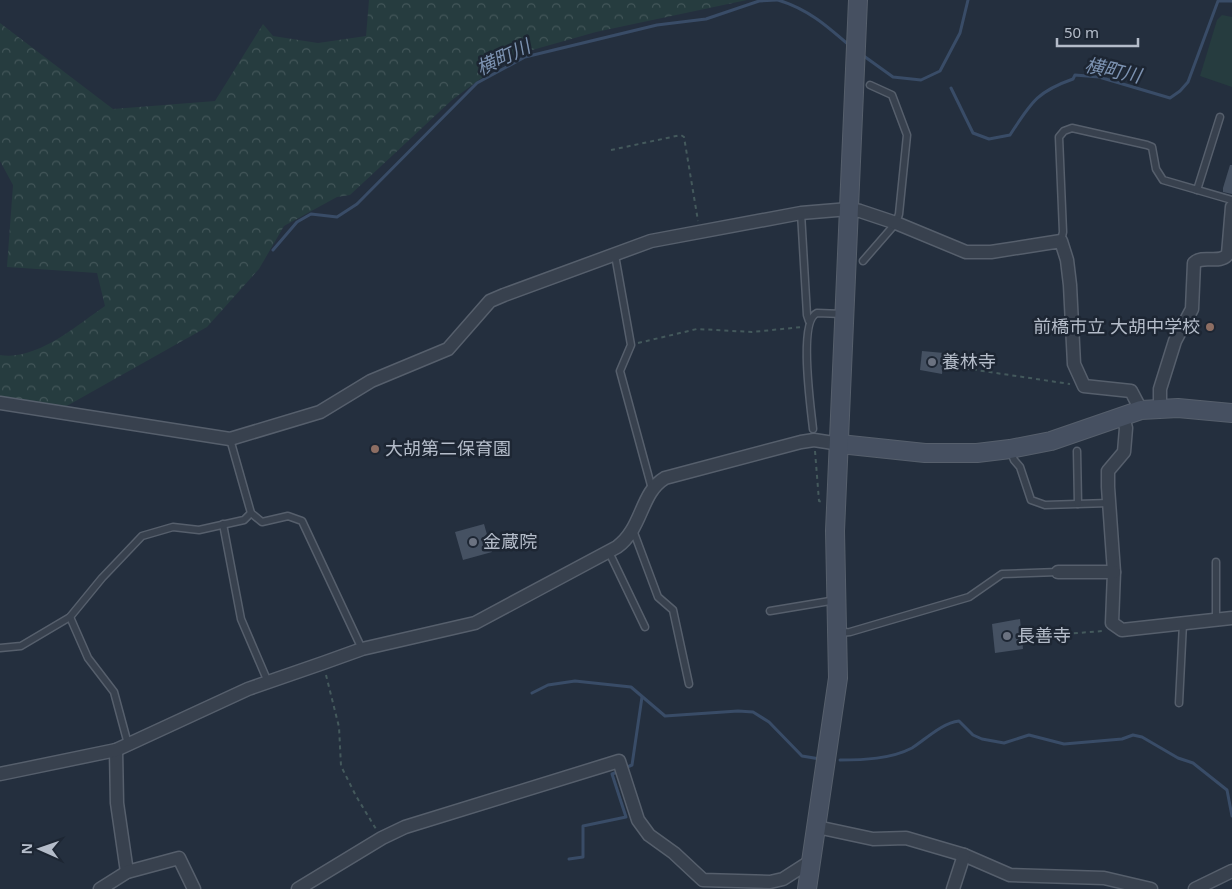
<svg xmlns="http://www.w3.org/2000/svg" width="1232" height="889" viewBox="0 0 1232 889" font-family="'Noto Sans','Noto Sans JP',sans-serif">
<style>
.grass{fill:#263c3f}
.forest{fill:url(#forest-crowns)}
.lines{fill:none;stroke-linecap:round;stroke-linejoin:round}
.stream{stroke:#394c67;stroke-width:3}
.building{fill:#455162}
.lane-casing{stroke:#565f6c;stroke-width:9}
.street-casing{stroke:#565f6c;stroke-width:15}
.secondary-casing{stroke:#565f6c;stroke-width:20}
.path{stroke:#44595c;stroke-width:2;stroke-dasharray:4 4;stroke-linecap:butt}
.lane{stroke:#38414e;stroke-width:6}
.street{stroke:#38414e;stroke-width:12}
.secondary{stroke:#465061;stroke-width:18}
.education-dot{fill:#8d6e63;stroke:#1d2633;stroke-width:2}
.worship-dot{fill:#6b7280;stroke:#1d2633;stroke-width:2}
.labels{text-anchor:middle;stroke-width:5;stroke-linejoin:round;paint-order:stroke}
.poi-label{font-size:18px;fill:#b4bcc9;stroke:#1d2633;text-anchor:start}
.water-label{font-size:19px;font-style:italic;fill:#7c92b1;stroke:#1d2633}
</style>
<defs>
<pattern id="forest-crowns" width="20" height="18" patternUnits="userSpaceOnUse" patternTransform="scale(1.25)"><rect width="20" height="18" fill="#263c3f"/><path d="M2 6a3 3 0 1 1 6 0M12 15a3 3 0 1 1 6 0" fill="none" stroke="#435659"/></pattern>
</defs>
<rect width="100%" height="100%" fill="#242f3e"/>
<polygon class="grass" points="1222,15 1232,17 1232,87 1200,76 1217,20"/>
<path class="forest" d="M369 0H747L596 32 511 56 452 100 350 195 337 197 284 226 259 269 207 327 49 416 0 410V355C37 361 77 325 105 306L97 273 7 267 13 185 0 161V23L113 109 215 101 263 24 273 36 318 43 366 36Z"/>
<g class="lines">
<g class="stream">
<path d="M778 0C808 9 827 26 850 46"/>
<polyline points="861,54 893,77 921,80 940,71 960,33 968,0"/>
<path d="M951 88 973 133 989 139 1010 135C1031 103 1036 92 1073 79L1075 75 1099 77 1170 98 1180 91 1188 82 1218 1H1232"/>
<polyline points="273,250 297,222 311,214 337,217 357,204 477,83 525,57 657,25 706,19 759,1 777,0"/>
<polyline points="532,693 548,685 575,681 631,687 665,716 738,711 753,712 769,722 802,756 820,759"/>
<path d="M840 760C863 760 891 759 912 748 926 739 942 723 959 721L973 735 982 739 1004 743 1029 735 1064 744 1122 739 1133 735 1142 737 1178 758 1193 763 1227 790 1232 816"/>
<polyline points="625,768 632,765 642,697"/>
<polyline points="569,859 583,857 583,826 626,817 612,774 620,771"/>
</g>
</g>
<g class="building">
<polygon points="1230,165 1232,165 1232,194 1223,192 1223,188"/>
<polygon points="922,351 944,353 942,374 920,370"/>
<polygon points="484,524 492,552 463,560 455,532"/>
<polygon points="1020,619 1023,649 995,653 992,624"/>
</g>
<g class="lines">
<g class="lane-casing">
<g id="lane">
<polyline points="1197,190 1220,117"/>
<polyline points="801,213 807,315 809,321"/>
<polyline points="1061,241 1063,232 1059,137 1064,131 1072,128 1147,145 1152,147 1156,169 1163,180 1232,200"/>
<polyline points="615,255 631,345 620,371 652,489"/>
<polyline points="863,261 896,223 899,214 907,135 892,95 870,85"/>
<path d="M813 429C811 409 798 321 817 313L843 314"/>
<polyline points="230,439 251,513 262,522 288,516 302,521 362,649"/>
<polyline points="1010,449 1014,460 1020,467 1031,500 1045,505 1109,503"/>
<polyline points="1077,451 1078,504"/>
<polyline points="223,524 241,619 268,682"/>
<polyline points="633,530 658,597 673,610 689,684"/>
<polyline points="609,552 645,627"/>
<polyline points="1216,562 1216,620"/>
<polyline points="770,611 836,600"/>
<polyline points="70,617 88,658 114,692 128,744"/>
<polyline points="839,633 850,632 969,597 1002,574 1058,572"/>
<polyline points="0,648 21,646 70,617 102,578 142,536 173,527 199,530 244,520 251,513"/>
<polyline points="1179,703 1183,623"/>
</g>
</g>
<g class="street-casing">
<g id="street">
<polyline points="0,403 230,439 320,412 371,381 448,349 490,301 504,295 651,241 801,213 849,209 860,211 896,223 966,252 991,252 1061,241 1067,260 1070,285 1074,364 1084,386 1131,391 1141,410"/>
<path d="M1160 409V389L1175 341 1192 309 1194 263C1203 254 1220 265 1228 254L1232 207"/>
<polyline points="1123,417 1126,428 1124,452 1108,471 1108,487 1114,572 1112,623 1122,630 1232,618"/>
<polyline points="1058,572 1114,572"/>
<polyline points="116,750 117,803 127,872"/>
<path d="M0 774 116 750 248 689 323 663 362 649 475 623 617 547C643 528 640 493 665 478L801 442 814 440 840 444"/>
<polyline points="817,827 873,839 906,838 964,855 1010,875 1104,878 1151,889"/>
<polyline points="100,889 127,872 179,858 194,889"/>
<polyline points="298,889 382,838 405,827 619,761 638,820 649,835 674,853 703,880 770,882 783,879 811,861"/>
<polyline points="953,889 964,855"/>
<polyline points="1195,889 1232,871"/>
</g>
</g>
<g class="secondary-casing">
<g id="secondary">
<polyline points="840,444 925,453 977,453 1010,449 1051,441 1141,410 1178,408 1232,413"/>
<polyline points="807,889 838,678 835,531 858,0"/>
</g>
</g>
<g class="path">
<polyline points="611,150 681,135 684,137 698,221"/>
<polyline points="638,343 697,329 752,332 802,327"/>
<polyline points="949,366 1070,384"/>
<polyline points="815,451 819,501 822,502"/>
<polyline points="1026,637 1103,631"/>
<polyline points="326,675 339,727 341,766 356,796 376,829"/>
</g>
<use href="#lane" class="lane"/>
<use href="#street" class="street"/>
<use href="#secondary" class="secondary"/>
</g>
<g class="education-dot">
<circle cx="1210" cy="327" r="5"/>
<circle cx="375" cy="449" r="5"/>
</g>
<g class="worship-dot">
<circle cx="932" cy="362" r="5"/>
<circle cx="473" cy="542" r="5"/>
<circle cx="1007" cy="636" r="5"/>
</g>
<g class="labels">
<g class="poi-label">
<text x="1200" y="333" text-anchor="end">前橋市立 大胡中学校</text>
<text x="942" y="368">養林寺</text>
<text x="385" y="455">大胡第二保育園</text>
<text x="483" y="548">金蔵院</text>
<text x="1017" y="642">長善寺</text>
</g>
<g class="water-label">
<text transform="translate(503 57) rotate(-25)" y="7">横町川</text>
<text transform="translate(1113 70) rotate(12)" y="7">横町川</text>
</g>
</g>
<g transform="translate(40 849) rotate(272)" stroke="#1d2633" stroke-width="4" paint-order="stroke">
<path d="M0-4L9 19L0 12L-9 19Z" fill="#b4bcc9"/>
<text y="-8" font-size="14" font-weight="bold" text-anchor="middle" fill="#b4bcc9">N</text>
</g>
<path d="M1057 38v8h81v-8" fill="none" stroke="#b4bcc9" stroke-width="2.5"/>
<text x="1064" y="38" font-size="15" fill="#b4bcc9" stroke="#1d2633" stroke-width="4" paint-order="stroke">50 m</text>
</svg>
